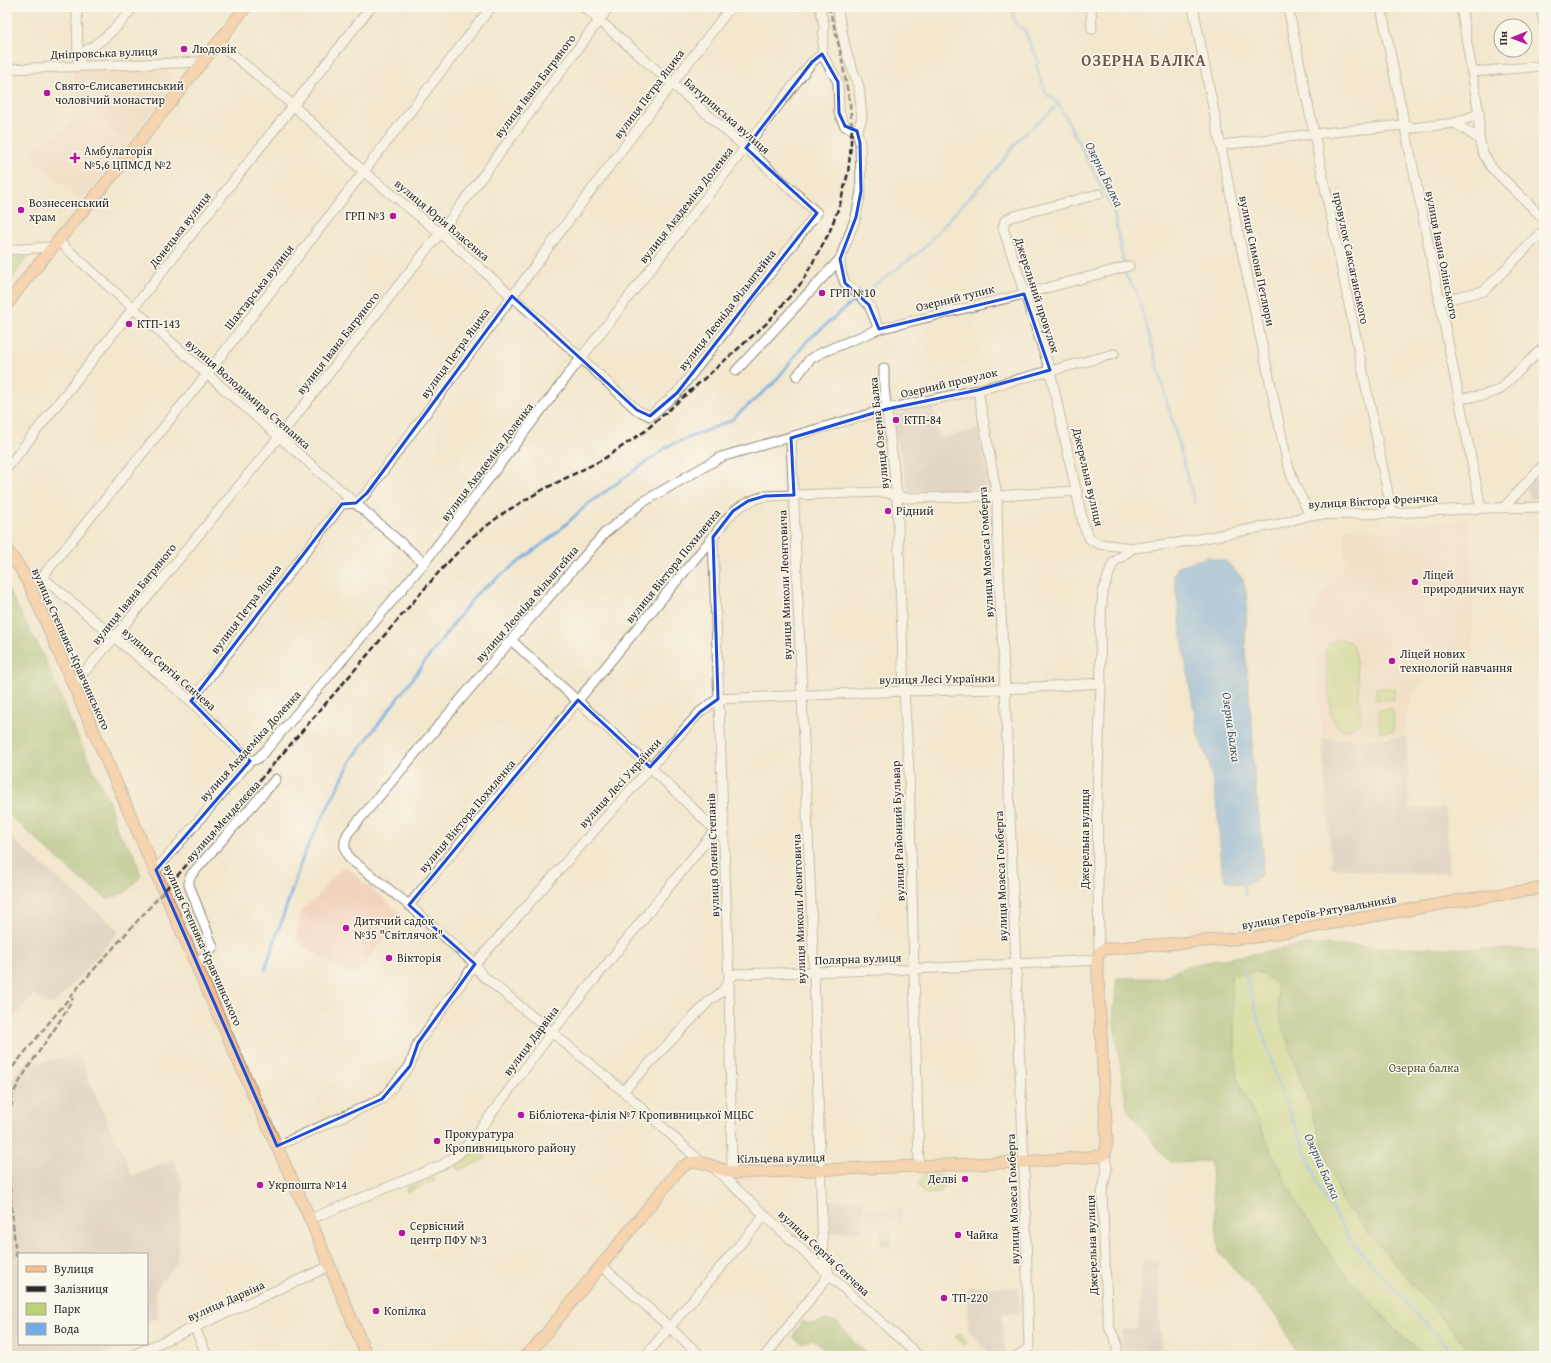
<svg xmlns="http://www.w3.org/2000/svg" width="1551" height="1363" viewBox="0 0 1551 1363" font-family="'Gentium Book Plus',serif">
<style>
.built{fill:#f2d4be}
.industrial{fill:#cfc0ba}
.green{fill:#bbd277;stroke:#737e51}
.forest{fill:#94b468;stroke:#60704a}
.water{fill:#72ace2;stroke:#4e6c86}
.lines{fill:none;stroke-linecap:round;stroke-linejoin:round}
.stream{stroke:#72ace2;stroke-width:2.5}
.minor-casing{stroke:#8f897c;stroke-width:11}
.major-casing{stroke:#8f897c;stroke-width:13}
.minor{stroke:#fff;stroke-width:9}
.major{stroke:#f9bc8a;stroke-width:11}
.rail{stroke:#2b2b2b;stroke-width:2.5;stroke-dasharray:6 3;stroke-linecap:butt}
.marked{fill:none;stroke:#1d4ed8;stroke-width:3;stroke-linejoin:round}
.poi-dot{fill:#b5179e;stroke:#fbf7ec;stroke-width:1.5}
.labels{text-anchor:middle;stroke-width:3;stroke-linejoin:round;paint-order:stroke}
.poi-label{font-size:12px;fill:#2b2b2b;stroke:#fbf7ec;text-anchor:start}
.street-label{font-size:12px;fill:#2b2b2b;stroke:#fbf7ec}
.park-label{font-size:12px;fill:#4f553e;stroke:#fbf7ec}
.water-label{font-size:13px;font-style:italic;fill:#44586b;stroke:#fbf7ec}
.district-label{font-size:16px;font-weight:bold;letter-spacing:1px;fill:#6d5749;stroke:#fbf7ec}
</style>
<rect width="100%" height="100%" fill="#fbf7ec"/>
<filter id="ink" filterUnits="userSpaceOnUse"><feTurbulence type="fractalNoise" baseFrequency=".025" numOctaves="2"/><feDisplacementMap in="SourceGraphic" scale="8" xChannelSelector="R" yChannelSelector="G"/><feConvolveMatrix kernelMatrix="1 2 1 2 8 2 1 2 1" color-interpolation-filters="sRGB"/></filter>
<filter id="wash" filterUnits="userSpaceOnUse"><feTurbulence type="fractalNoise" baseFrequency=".012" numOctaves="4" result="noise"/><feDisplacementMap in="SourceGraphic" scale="16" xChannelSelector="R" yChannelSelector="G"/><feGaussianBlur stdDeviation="0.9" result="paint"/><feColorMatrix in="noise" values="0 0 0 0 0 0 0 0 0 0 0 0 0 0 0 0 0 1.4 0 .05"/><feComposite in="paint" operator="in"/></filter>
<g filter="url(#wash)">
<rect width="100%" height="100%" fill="#f3e7cd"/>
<g class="built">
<polygon points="164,67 176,78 127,144 83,108 74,108 73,72"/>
<polygon points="81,110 126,146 82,200 35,162 33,153 39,144 66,129"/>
<polygon points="1467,519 1472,575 1473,653 1437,658 1409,702 1405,734 1323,737 1310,614 1345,565 1344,529 1361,527 1387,532 1388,525"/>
<polygon points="345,866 404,917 352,977 296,940 301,910 316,899 330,880"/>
</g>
<g class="industrial">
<polygon points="933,404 939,438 978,429 990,489 909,492 891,416"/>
<polygon points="1544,470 1544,499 1530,499 1527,486"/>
<polygon points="1407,737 1410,808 1445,808 1449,873 1387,874 1332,867 1322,739"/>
<polygon points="7,835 119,931 76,981 56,1002 51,1004 46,1004 34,994 7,1026"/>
<polygon points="79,1055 115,1141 120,1143 132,1176 174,1159 183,1186 177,1262 155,1290 158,1319 147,1321 147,1254 19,1254 19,1344 128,1344 103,1356 7,1356 7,1085 31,1056 40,1062"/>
<polygon points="863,1199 864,1209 902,1208 902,1223 863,1223 863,1231 826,1232 825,1200"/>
<polygon points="1142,1260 1159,1261 1161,1356 1120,1356 1122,1330 1138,1329"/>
<polygon points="968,1287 1019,1287 1020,1312 1002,1314 1005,1356 992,1356 968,1330"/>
</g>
<g class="green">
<polygon points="27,257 7,285 7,258"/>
<path d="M1342 639 1350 642 1355 651 1361 715C1356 735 1336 734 1331 714L1325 651C1329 643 1333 640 1342 639Z"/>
<polygon points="1376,688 1394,688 1394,699 1376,700"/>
<polygon points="1393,709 1394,731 1380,732 1379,710"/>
<polygon points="1256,971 1277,983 1279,1014 1341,1200 1474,1356 1424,1356 1395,1329 1338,1265 1296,1203 1237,1078 1231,975"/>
<polygon points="471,1150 478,1151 485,1156 485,1159 459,1170 454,1163"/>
<polygon points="926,1173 938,1173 943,1178 944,1187 940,1193 925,1194 919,1187 919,1180"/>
<polygon points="433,1177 435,1181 407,1192 406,1188"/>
<polygon points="890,1230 890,1244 882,1245 881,1231"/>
<polygon points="960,1333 967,1343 964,1345 955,1337"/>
</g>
<g class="forest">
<polygon points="7,584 9,591 45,659 73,727 109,802 117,830 134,853 141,876 126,892 108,899 79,878 7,813"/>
<polygon points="1305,945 1544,950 1544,1356 1474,1356 1341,1200 1279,1014 1277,983 1257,971 1231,975 1237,1078 1296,1203 1338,1265 1395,1329 1424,1356 1299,1356 1279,1319 1219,1252 1210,1161 1169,1162 1127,1109 1113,1018 1117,978 1161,978 1189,965"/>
<path d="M826 1320 837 1322C848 1335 858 1350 874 1356H831L813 1339 802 1343 794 1338 795 1332 802 1322 814 1324Z"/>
<polygon points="776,1351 784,1351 791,1356 773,1356"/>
</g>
<polygon class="water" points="1209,557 1227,562 1243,579 1247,598 1245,649 1253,736 1252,746 1255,784 1264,859 1261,875 1249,884 1236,884 1226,880 1222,868 1217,806 1209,762 1198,735 1183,645 1174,575 1179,566"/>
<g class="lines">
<g class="stream">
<polyline points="1012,7 1015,24 1025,30 1030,44 1039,62 1036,66 1046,93 1059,104 1114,212 1126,277 1137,292 1195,504"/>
<polyline points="868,290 921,251 950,218 999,166 1020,138 1059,104"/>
<polyline points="1243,881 1245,896"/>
<polyline points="265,970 304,854 352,759 476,594 553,536 588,504 670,445 730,421 774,383 807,341 857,298"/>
<polyline points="1244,970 1277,1080 1320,1189 1349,1239 1455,1356"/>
</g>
</g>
</g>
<g filter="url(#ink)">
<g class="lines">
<g class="minor-casing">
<g id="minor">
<polyline points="77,7 78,60"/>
<polyline points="820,7 824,26 822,54 838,82 839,113 845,126 857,131"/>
<polyline points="837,7 846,51 859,87 862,118 857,131 860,143 861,191 856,217 840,259 841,272 845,283 856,292 869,305 879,329"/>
<polyline points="1091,7 1092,29"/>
<polyline points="1193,7 1239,237 1287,461 1294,483 1310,515"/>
<polyline points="1288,7 1392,513"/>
<polyline points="1381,7 1481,508"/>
<polyline points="1461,7 1479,114 1479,139 1483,153 1491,167 1544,219"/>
<polyline points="1541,7 1544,24"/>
<polyline points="218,42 294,106 364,172 440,233 512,296 581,358 637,410 650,416 677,393 817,213 746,148 584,7"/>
<path d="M78 66 82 53C102 42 120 25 133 7"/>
<polyline points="7,69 202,62"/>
<polyline points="1472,72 1544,66"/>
<polyline points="1455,123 1479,139"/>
<polyline points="1222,145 1313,134 1404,125 1413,128 1455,123 1479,114"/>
<polyline points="1099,194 1011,217 1005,221 1003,228 1050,370 1084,527 1090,539 1099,544 1133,548 1177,543 1279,524 1310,515 1392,513 1488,508 1544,507"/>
<polyline points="58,241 207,374 424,563"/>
<polyline points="7,250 52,247"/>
<polyline points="1439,301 1484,291 1544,230"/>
<polyline points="884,368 884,387 897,496 904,691 909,772 919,1167"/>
<polyline points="736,371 840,259"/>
<polyline points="797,376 810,359 823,352 879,329 1024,294 1129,266"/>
<polyline points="978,390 997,496 998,557 1005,689 1025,1194 1029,1348 1017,1356"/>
<polyline points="1459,399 1484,395 1499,390 1544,347"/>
<polyline points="7,468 371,7"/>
<polyline points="1503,508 1544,464"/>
<polyline points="713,537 729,981 732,1173"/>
<polyline points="42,577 207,374 491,7"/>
<polyline points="29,584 42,577 191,701 250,761"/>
<polyline points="511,640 650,767 715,830 718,835"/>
<polyline points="74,684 114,638 279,437 440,233 609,7"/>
<path d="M191 701 342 504 356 503 367 493C487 330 607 167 731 7"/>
<polyline points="156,870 250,761 257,759 267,749 424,563 581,358 812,62 822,54"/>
<path d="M409 905 713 537C731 513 735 505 765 496L883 492 906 498 997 496 1077 491"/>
<polyline points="1099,954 1097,799 1101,683 1100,628 1103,591 1113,563 1133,548"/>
<polyline points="197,964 213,947 189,885 189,879 192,874 276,779"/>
<path d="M623 1091 710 1000C723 992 725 989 732 976L736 974 914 969 1097 960"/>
<polyline points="277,1146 382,1099 410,1066 418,1043 475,964 700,712 718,699 904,691 1005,689 1101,683"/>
<polyline points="1105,1154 1107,1170 1102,1193 1107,1306 1109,1327 1117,1343 1117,1356"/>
<path d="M701 1162 623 1091 481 974 475 964 409 905 349 858C344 848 343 843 348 833L511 640 605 533 643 502 721 457 887 409 978 390 1114 354"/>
<polyline points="714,1168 829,1275 919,1356"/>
<polyline points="310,1219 442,1165 457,1155 472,1140 552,1032 715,830 724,815"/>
<polyline points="601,1265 701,1356"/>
<polyline points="195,1328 207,1356"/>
<polyline points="131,1356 330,1266"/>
<polyline points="645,1356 765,1215"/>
<polyline points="765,1356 829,1275 823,1252 814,973 791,438"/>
</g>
</g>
<g class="major-casing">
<g id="major">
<polyline points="7,305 27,278 116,171 246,7"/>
<polyline points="7,550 20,568 29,584 252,1092 310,1219 367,1356"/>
<path d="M525 1356 535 1347 678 1171C697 1150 715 1172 737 1173L1023 1162 1101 1156 1105 1154 1107 1141 1097 960 1099 954 1104 949 1256 937 1463 900 1544 888"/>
</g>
</g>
<use href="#minor" class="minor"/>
<use href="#major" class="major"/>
<g class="rail">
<polyline points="7,1074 80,985 165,890 439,572 472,537 505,512 544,489 602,460 645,431 767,323 802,282 829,233 840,204 848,173 850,155 852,128 850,104 840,50 829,7"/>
<path d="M7 1108C22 1068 54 1036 73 998"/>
<polyline points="7,1125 12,1102"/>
<polyline points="7,1152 16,1258"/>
</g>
</g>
</g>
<path d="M0 0H1551V1363H0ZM822 54 838 82 839 113 845 126 857 131 860 143 861 191 856 217 840 259 845 283 869 305 879 329 1024 294 1050 370 978 390 887 409 791 438 794 495 765 496 748 501 733 511 713 537 718 699 700 712 650 767 578 700 409 905 475 964 418 1043 410 1066 382 1099 277 1146 156 870 250 761 191 701 342 504 356 503 367 493 512 296 637 410 650 416 677 393 817 213 746 148 812 62Z" fill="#f3e7cd" fill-opacity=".55" fill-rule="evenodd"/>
<path class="marked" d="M822 54 838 82 839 113 845 126 857 131 860 143 861 191 856 217 840 259 845 283 869 305 879 329 1024 294 1050 370 978 390 887 409 791 438 794 495 765 496 748 501 733 511 713 537 718 699 700 712 650 767 578 700 409 905 475 964 418 1043 410 1066 382 1099 277 1146 156 870 250 761 191 701 342 504 356 503 367 493 512 296 637 410 650 416 677 393 817 213 746 148 812 62Z"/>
<g class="poi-dot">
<circle cx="184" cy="49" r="4"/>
<circle cx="47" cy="93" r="4"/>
<path d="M73 152h4v4h4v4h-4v4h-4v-4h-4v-4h4z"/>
<circle cx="21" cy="210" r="4"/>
<circle cx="393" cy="216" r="4"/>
<circle cx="822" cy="293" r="4"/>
<circle cx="129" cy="324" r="4"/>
<circle cx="896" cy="420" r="4"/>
<circle cx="888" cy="511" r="4"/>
<circle cx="1415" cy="582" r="4"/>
<circle cx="1392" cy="661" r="4"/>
<circle cx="346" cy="928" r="4"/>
<circle cx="389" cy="958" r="4"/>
<circle cx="521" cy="1115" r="4"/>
<circle cx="437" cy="1141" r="4"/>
<circle cx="965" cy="1179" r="4"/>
<circle cx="260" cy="1185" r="4"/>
<circle cx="402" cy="1233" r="4"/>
<circle cx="958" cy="1235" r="4"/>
<circle cx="944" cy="1298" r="4"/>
<circle cx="376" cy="1311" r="4"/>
</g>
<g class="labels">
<g class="poi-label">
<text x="192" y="53">Людовік</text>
<text x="55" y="90">Свято-Єлисаветинський<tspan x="55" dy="14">чоловічий монастир</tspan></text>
<text x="84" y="155">Амбулаторія<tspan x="84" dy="14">№5,6 ЦПМСД №2</tspan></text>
<text x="29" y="207">Вознесенський<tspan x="29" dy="14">храм</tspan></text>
<text x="385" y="220" text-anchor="end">ГРП №3</text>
<text x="830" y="297">ГРП №10</text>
<text x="137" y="328">КТП-143</text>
<text x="904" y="424">КТП-84</text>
<text x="896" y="515">Рідний</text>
<text x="1423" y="579">Ліцей<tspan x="1423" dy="14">природничих наук</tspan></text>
<text x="1400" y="658">Ліцей нових<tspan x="1400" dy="14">технологій навчання</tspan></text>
<text x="354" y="925">Дитячий садок<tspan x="354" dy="14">№35 "Світлячок"</tspan></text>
<text x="397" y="962">Вікторія</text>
<text x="529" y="1119">Бібліотека-філія №7 Кропивницької МЦБС</text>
<text x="445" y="1138">Прокуратура<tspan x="445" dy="14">Кропивницького району</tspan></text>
<text x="957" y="1183" text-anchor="end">Делві</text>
<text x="268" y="1189">Укрпошта №14</text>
<text x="410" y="1230">Сервісний<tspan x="410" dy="14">центр ПФУ №3</tspan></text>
<text x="966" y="1239">Чайка</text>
<text x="952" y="1302">ТП-220</text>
<text x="384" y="1315">Копілка</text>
</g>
<g class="street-label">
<text transform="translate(104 53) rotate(-2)" y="4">Дніпровська вулиця</text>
<text transform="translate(535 86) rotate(-53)" y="4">вулиця Івана Багряного</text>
<text transform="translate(649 94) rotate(-53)" y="4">вулиця Петра Яцика</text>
<text transform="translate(727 116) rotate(41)" y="4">Батуринська вулиця</text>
<text transform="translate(686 205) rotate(-52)" y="4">вулиця Академіка Доленка</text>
<text transform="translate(442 220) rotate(40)" y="4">вулиця Юрія Власенка</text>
<text transform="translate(180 230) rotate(-52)" y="4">Донецька вулиця</text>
<text transform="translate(1442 255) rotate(79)" y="4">вулиця Івана Олінського</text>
<text transform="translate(1351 258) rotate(78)" y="4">провулок Саксаганського</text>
<text transform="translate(1257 261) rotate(78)" y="4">вулиця Симона Петлюри</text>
<text transform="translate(259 287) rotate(-52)" y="4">Шахтарська вулиця</text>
<text transform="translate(1037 295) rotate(72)" y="4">Джерельний провулок</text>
<text transform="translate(955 298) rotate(-14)" y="4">Озерний тупик</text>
<text transform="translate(727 310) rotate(-52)" y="4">вулиця Леоніда Фільштейна</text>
<text transform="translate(338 343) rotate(-52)" y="4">вулиця Івана Багряного</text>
<text transform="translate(455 353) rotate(-54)" y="4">вулиця Петра Яцика</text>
<text transform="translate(949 383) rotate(-13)" y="4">Озерний провулок</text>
<text transform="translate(248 394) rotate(41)" y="4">вулиця Володимира Степанка</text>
<text transform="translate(879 433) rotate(-96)" y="4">вулиця Озерна Балка</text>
<text transform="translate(487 462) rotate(-53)" y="4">вулиця Академіка Доленка</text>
<text transform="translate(1088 477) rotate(77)" y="4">Джерельна вулиця</text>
<text transform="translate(1373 501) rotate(-3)" y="4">вулиця Віктора Френчка</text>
<text transform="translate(986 552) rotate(-93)" y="4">вулиця Мозеса Гомберга</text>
<text transform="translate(673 566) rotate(-51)" y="4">вулиця Віктора Похиленка</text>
<text transform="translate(785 585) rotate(-92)" y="4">вулиця Миколи Леонтовича</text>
<text transform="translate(134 594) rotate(-51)" y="4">вулиця Івана Багряного</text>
<text transform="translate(527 604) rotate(-49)" y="4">вулиця Леоніда Фільштейна</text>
<text transform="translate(246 609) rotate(-53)" y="4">вулиця Петра Яцика</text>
<text transform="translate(71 649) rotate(66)" y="4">вулиця Степняка-Кравчинського</text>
<text transform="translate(169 669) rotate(41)" y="4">вулиця Сергія Сєнчева</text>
<text transform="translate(937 679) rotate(-1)" y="4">вулиця Лесі Українки</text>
<text transform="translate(250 746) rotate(-48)" y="4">вулиця Академіка Доленка</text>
<text transform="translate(620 783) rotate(-48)" y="4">вулиця Лесі Українки</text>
<text transform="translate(467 816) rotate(-50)" y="4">вулиця Віктора Похиленка</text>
<text transform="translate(223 821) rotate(-48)" y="4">вулиця Менделєєва</text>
<text transform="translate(898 831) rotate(-92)" y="4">вулиця Районний Бульвар</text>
<text transform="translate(1085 839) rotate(-90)" y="4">Джерельна вулиця</text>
<text transform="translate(713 855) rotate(-92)" y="4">вулиця Олени Степанів</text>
<text transform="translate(1001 876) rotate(-92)" y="4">вулиця Мозеса Гомберга</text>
<text transform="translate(799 909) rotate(-92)" y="4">вулиця Миколи Леонтовича</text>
<text transform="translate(1319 912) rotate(-10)" y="4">вулиця Героїв-Рятувальників</text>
<text transform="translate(203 945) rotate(66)" y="4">вулиця Степняка-Кравчинського</text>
<text transform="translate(858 959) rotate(-2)" y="4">Полярна вулиця</text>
<text transform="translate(531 1041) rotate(-53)" y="4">вулиця Дарвіна</text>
<text transform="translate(781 1158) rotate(-1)" y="4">Кільцева вулиця</text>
<text transform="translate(1013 1199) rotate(-92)" y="4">вулиця Мозеса Гомберга</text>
<text transform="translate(1092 1245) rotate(-92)" y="4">Джерельна вулиця</text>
<text transform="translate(824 1253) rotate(43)" y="4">вулиця Сергія Сєнчева</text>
<text transform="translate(226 1301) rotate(-24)" y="4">вулиця Дарвіна</text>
</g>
<g class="park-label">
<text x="1424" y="1072">Озерна балка</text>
</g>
<g class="water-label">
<text transform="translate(1105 174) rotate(64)" y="5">Озерна Балка</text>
<text transform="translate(1232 727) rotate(82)" y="5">Озерна Балка</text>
<text transform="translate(1323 1166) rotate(66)" y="5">Озерна Балка</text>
</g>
<g class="district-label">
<text x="1144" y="66">ОЗЕРНА БАЛКА</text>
</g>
</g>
<rect width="1551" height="1363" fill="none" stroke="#fbf7ec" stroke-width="24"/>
<rect x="18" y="1253" width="130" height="92" fill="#fbf7ec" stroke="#a8a59f"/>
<rect x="26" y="1266" width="20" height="6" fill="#f9bc8a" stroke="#a8a59f"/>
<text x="54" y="1273" font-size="12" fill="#2b2b2b">Вулиця</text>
<rect x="26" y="1286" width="20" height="6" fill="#2b2b2b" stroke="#a8a59f"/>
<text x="54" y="1293" font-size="12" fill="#2b2b2b">Залізниця</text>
<rect x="26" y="1303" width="20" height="12" fill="#bbd277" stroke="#a8a59f"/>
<text x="54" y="1313" font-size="12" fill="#2b2b2b">Парк</text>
<rect x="26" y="1323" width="20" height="12" fill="#72ace2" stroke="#a8a59f"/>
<text x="54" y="1333" font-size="12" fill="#2b2b2b">Вода</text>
<g transform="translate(1513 38) rotate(269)"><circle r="19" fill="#fbf7ec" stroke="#a8a59f"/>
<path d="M0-3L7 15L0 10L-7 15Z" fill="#b5179e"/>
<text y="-6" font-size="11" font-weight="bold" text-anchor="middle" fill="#2b2b2b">Пн</text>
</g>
</svg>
